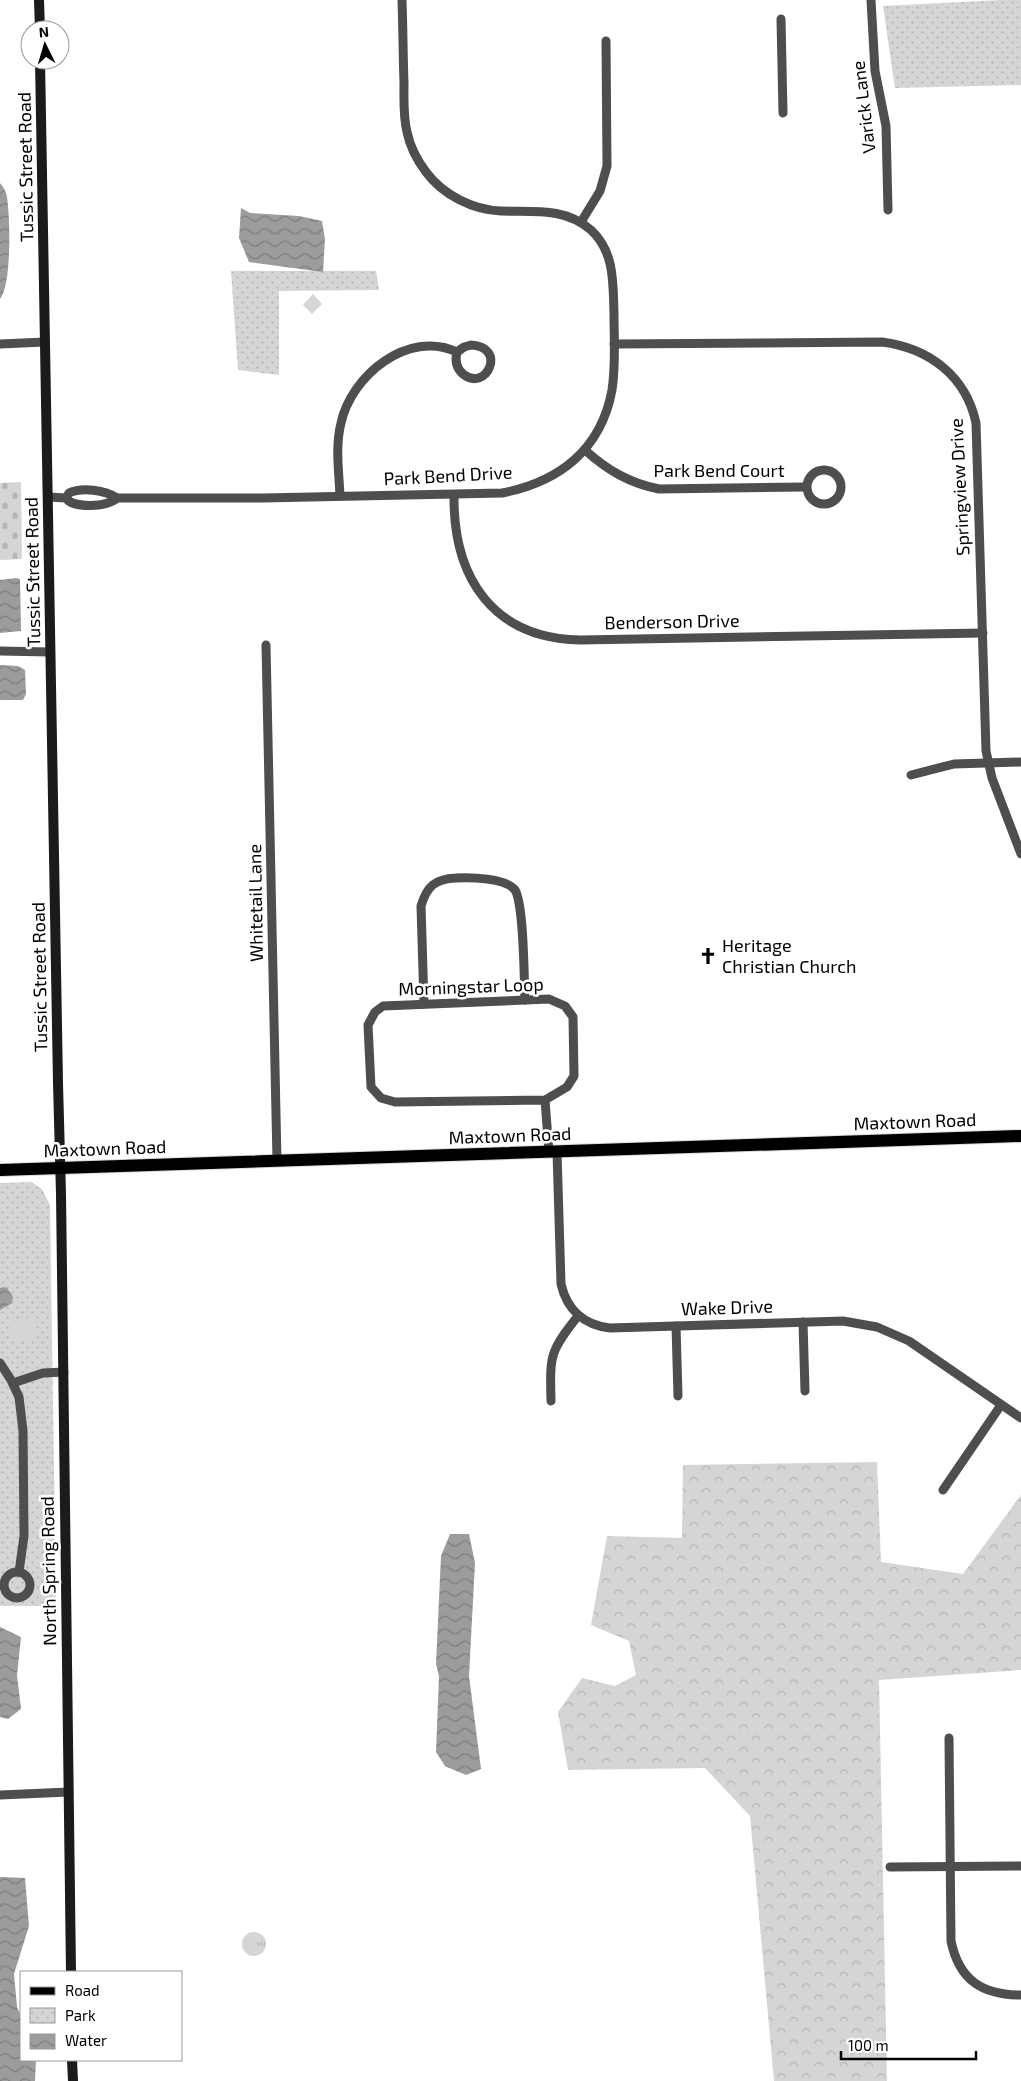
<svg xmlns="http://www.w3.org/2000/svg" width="1021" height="2081" viewBox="0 0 1021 2081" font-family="'Exo 2',sans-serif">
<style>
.grass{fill:url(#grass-tufts)}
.forest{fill:url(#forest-crowns)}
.cemetery{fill:url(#cemetery-stones)}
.park{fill:url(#park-dots)}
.pitch{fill:#d5d5d5}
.water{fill:url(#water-waves)}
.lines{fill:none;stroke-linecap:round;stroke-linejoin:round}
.primary-casing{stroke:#dbdbdb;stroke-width:14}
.minor{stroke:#4e4e4e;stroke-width:9}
.secondary{stroke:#1b1b1b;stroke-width:10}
.primary{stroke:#000;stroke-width:12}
.labels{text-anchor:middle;stroke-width:5;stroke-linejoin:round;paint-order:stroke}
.street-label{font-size:18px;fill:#000;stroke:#fff}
.poi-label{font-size:18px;fill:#000;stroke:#fff;text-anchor:start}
</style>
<defs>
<pattern id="grass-tufts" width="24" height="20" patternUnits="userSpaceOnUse" patternTransform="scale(1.25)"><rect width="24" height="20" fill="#d5d5d5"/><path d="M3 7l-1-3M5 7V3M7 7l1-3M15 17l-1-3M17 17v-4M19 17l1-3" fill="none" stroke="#b5b5b5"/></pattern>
<pattern id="forest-crowns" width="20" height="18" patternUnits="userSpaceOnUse" patternTransform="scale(1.25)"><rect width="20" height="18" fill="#d5d5d5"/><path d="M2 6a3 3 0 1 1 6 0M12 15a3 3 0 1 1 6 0" fill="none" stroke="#b5b5b5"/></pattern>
<pattern id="cemetery-stones" width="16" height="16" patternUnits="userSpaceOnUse" patternTransform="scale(1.25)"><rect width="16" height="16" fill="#d5d5d5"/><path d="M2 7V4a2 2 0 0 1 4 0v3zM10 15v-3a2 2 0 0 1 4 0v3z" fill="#b5b5b5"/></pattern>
<pattern id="park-dots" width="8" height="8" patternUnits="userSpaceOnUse" patternTransform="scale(1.25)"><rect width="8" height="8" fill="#d5d5d5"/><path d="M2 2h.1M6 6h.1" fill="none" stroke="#b5b5b5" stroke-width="1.8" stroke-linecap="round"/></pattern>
<pattern id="water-waves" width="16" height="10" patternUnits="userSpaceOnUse" patternTransform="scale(1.25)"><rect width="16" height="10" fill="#9c9c9c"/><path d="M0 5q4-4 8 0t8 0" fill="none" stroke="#7d7d7d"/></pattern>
</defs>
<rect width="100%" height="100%" fill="#fff"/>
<circle class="grass" cx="254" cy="1944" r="12"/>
<polygon class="forest" points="877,1462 881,1562 963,1574 1021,1495 1021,1670 879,1680 887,2081 774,2081 750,1816 705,1768 568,1770 558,1712 582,1678 615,1686 636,1675 629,1641 591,1625 607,1536 682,1538 683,1465"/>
<polygon class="cemetery" points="21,482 22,559 0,560 0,483"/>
<g class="park">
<polygon points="1001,0 1021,0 1021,85 895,88 883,6"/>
<polygon points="231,271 376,271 379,290 279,291 279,375 238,370"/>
<polygon points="31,1182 42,1189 50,1205 56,1606 0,1606 0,1183"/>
</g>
<g class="pitch">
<polygon points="313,294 322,304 312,314 303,305"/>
<polygon points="35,1317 37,1338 12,1340 10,1320"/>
</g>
<g class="water">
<path d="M0 183C3 187 6 191 7 197 10 217 12 284 0 299Z"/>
<polygon points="241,208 250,213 299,216 322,221 325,239 323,272 249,262 239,238"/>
<polygon points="16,578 20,579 21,631 0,633 0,580"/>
<polygon points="0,665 18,666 25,670 26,694 23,700 0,700"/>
<polygon points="4,1287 7,1288 13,1297 12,1303 0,1310 0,1288"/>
<polygon points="450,1534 469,1534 475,1563 469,1676 481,1769 466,1775 445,1766 436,1752 439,1676 436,1664 441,1556"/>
<polygon points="0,1627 21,1637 17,1675 21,1709 8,1719 0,1717"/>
<polygon points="0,1877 25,1878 29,1926 14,1974 17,2007 21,2016 21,2060 36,2060 35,2081 0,2081"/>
</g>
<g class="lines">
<g class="primary-casing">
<polyline id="primary" points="0,1170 1021,1136"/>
</g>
<g class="minor">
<polyline points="871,0 875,71 886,126 888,210"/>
<polyline points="781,19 783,113"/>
<polyline points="581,222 600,191 607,166 606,41"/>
<polyline points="0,344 45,342"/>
<path d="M614 344 882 342C929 348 966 376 976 423L986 751 992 778 1021 854"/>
<path d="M471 345C508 347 486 393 463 374 456 368 455 360 457 352L464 347Z"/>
<path d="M585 450C607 470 629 483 659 489L805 487"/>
<circle cx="824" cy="487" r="17"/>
<path d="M454 495C453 577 492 638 580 640L983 633"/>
<path d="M340 496C339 472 335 447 341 423 351 376 408 329 457 352"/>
<path d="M48 497 66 498C73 509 109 507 117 498"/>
<path d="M66 498 69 493C82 487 105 490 117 498H263L502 493C559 482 601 450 612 390 616 365 614 339 614 314 613 284 615 252 591 230 565 207 533 212 501 211 473 210 443 195 426 172 417 160 410 147 407 132 403 116 404 99 404 83 403 55 403 28 402 0"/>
<polyline points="266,645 277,1161"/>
<polyline points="0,651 50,652"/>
<polyline points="911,775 954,764 1021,762"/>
<path d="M424 1004 421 906C427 886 435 879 456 878 470 877 506 878 515 890 524 904 524 979 525 1000"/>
<polyline points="545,1100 395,1102 381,1098 371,1087 368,1025 375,1012 383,1006 549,999 565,1006 573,1017 574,1076 567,1087 545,1100 549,1152"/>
<path d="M557 1152 561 1284C567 1310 584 1325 610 1328L843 1321 877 1327 909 1341 1021 1418"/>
<polyline points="803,1322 805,1391"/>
<polyline points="676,1326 678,1396"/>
<polyline points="0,1363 11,1380 19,1397 23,1431 24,1536 19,1572"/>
<polyline points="13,1383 43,1373 64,1372"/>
<path d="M551 1401C550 1356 549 1352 578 1316"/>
<polyline points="943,1490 1001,1405"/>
<circle cx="17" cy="1585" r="13"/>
<path d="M949 1738 951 1941C959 1980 982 1995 1021 1995"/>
<polyline points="0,1795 69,1792"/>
<polyline points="890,1867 1021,1866"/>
</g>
<g class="secondary">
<polyline points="39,0 40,30"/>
<polyline points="40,60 58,1083 61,1194 71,1972"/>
<polyline points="72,2060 73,2081"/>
</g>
<use href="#primary" class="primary"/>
</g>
<defs>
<g id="church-bare" transform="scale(1.35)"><path d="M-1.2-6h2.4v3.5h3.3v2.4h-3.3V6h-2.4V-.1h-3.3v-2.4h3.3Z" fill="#000" stroke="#fff" stroke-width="2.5" paint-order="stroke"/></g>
</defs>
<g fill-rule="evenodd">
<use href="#church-bare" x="708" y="956"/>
</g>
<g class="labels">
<g class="street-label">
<text transform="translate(864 107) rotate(-97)" y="6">Varick Lane</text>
<text transform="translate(26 167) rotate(-91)" y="6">Tussic Street Road</text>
<text x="719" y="477">Park Bend Court</text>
<text transform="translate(448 476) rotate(-3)" y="6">Park Bend Drive</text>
<text transform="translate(960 487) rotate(-93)" y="6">Springview Drive</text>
<text transform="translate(33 572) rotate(-91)" y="6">Tussic Street Road</text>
<text transform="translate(672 622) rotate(-1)" y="6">Benderson Drive</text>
<text transform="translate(256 903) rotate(-91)" y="6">Whitetail Lane</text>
<text transform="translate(40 977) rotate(-91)" y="6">Tussic Street Road</text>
<text transform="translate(471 987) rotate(-2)" y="6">Morningstar Loop</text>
<text transform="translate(915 1122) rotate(-2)" y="6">Maxtown Road</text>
<text transform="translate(510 1136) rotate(-2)" y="6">Maxtown Road</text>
<text transform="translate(105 1149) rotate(-2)" y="6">Maxtown Road</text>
<text transform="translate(727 1308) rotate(-2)" y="6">Wake Drive</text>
<text transform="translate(49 1571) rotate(-91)" y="6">North Spring Road</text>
</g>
<g class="poi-label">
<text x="722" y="952">Heritage<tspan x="722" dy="21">Christian Church</tspan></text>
</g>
</g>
<rect x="20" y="1971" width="162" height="90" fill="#ffffff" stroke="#999999"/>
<rect x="30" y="1987" width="25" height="8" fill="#000000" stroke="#999999"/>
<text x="65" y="1996" font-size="15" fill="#000000">Road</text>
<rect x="30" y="2008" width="25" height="15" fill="url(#park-dots)" stroke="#999999"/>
<text x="65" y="2021" font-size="15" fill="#000000">Park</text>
<rect x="30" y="2034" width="25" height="15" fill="url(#water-waves)" stroke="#999999"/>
<text x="65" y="2046" font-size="15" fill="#000000">Water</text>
<g transform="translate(45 45) rotate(355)"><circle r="24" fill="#ffffff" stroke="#999999"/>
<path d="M0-4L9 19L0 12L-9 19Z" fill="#000000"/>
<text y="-8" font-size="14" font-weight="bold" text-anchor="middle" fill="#000000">N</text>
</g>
<path d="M841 2051v8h135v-8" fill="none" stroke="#000000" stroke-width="2.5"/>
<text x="848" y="2051" font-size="15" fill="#000000" stroke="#ffffff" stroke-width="4" paint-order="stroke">100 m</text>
</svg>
